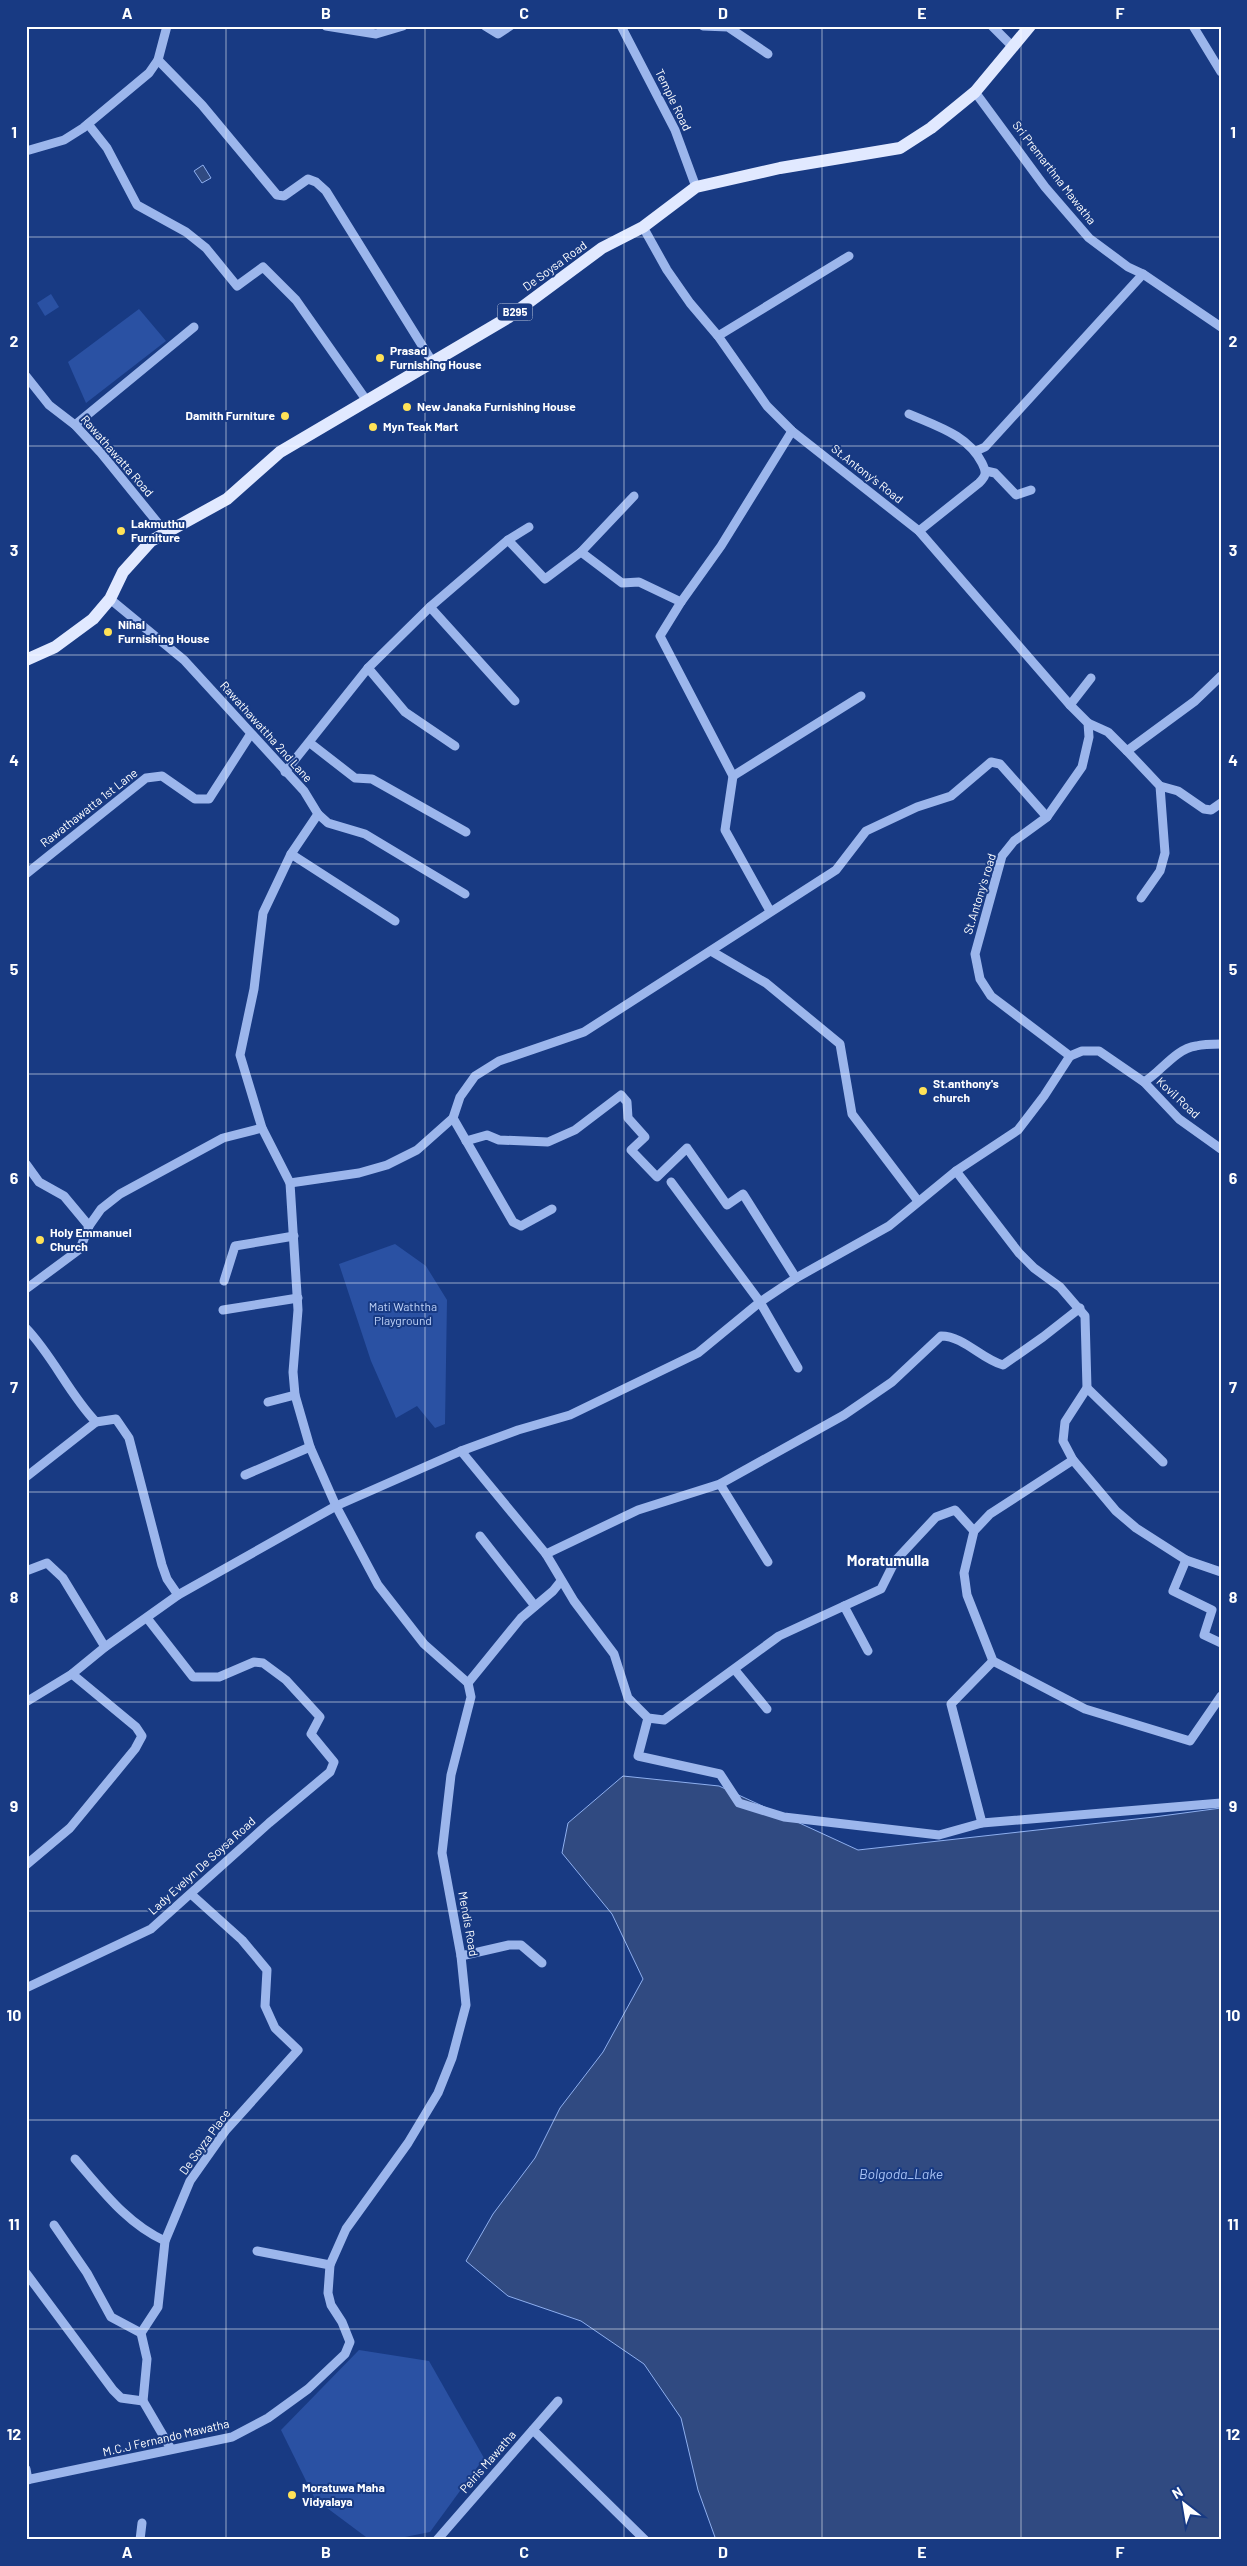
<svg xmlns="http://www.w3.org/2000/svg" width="1247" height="2566" viewBox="0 0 1247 2566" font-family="Barlow,sans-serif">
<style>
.green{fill:#2a51a3}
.water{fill:#304a81;stroke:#8eafef}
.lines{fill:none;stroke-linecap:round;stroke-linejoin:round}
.minor{stroke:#9cb6ec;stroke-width:9}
.major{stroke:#e1e9ff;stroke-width:12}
.grid{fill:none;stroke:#fff;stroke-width:1;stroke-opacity:0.55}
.poi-dot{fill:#ffe257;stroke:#183a83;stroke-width:2}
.labels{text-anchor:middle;stroke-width:4;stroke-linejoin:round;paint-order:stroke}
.shield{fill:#183a83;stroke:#bac4da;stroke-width:1}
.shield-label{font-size:11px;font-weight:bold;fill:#fff}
.street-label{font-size:12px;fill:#fff;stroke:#183a83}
.poi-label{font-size:12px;font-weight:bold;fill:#fff;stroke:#183a83;text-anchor:start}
.park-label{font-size:12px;fill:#c1d4f9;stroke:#183a83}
.water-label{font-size:14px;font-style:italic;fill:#a7c1f4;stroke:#183a83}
.quarter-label{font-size:15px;font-weight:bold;fill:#fff;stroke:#183a83}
.neatline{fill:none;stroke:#fff;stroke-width:2}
.grid-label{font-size:16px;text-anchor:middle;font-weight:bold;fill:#fff}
</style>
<rect width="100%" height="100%" fill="#183a83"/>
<g class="green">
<polygon points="51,294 59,307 45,316 37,303"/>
<polygon points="139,309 166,341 86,403 68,362"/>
<polygon points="395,1244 426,1266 447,1300 445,1424 435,1428 417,1406 396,1418 371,1361 339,1264"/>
<polygon points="359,2350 429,2361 484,2458 430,2532 390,2540 370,2540 315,2499 281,2430"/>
</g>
<g class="water">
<polygon points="203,165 211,178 202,183 194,171"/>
<polygon points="623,1776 719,1786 858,1850 1154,1817 1221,1808 1221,2540 716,2540 698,2490 681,2418 644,2364 581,2321 508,2296 466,2261 493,2214 535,2158 560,2108 603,2052 643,1979 612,1914 562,1853 568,1823"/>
</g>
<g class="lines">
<g class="minor">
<polyline points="326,26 376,34 403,26"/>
<polyline points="485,26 498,34 510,26"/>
<polyline points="621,26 675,130 696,187"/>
<polyline points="703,26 728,27 768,54"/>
<polyline points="992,26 1012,46"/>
<polyline points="1193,26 1221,72"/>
<polyline points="158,60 202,105 277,195 284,196 308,179 316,182 326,191 433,363"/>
<polyline points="975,92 1045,187 1089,238 1128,267 1143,274 1221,327"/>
<polyline points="88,124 107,148 137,205 186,232 206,248 237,286 263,267 296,300 367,401"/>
<polyline points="26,151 64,140 83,128 149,73 158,60 167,26"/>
<polyline points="643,227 667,270 690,303 718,336 767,406 792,431 919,531 1070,705 1091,678"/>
<polyline points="718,336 849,256"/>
<polyline points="26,376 49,405 75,425 101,453 166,533"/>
<path d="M909 414C936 426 968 435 982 463 987 473 986 476 979 483L919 531"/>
<polyline points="75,425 194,327"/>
<polyline points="976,451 985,447 1143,274"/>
<polyline points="986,471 995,473 1016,495 1031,490"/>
<polyline points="508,540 545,579 581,552 634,496"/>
<polyline points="581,552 622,583 639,582 681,602 660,636 733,776 725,830 770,911"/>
<polyline points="110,599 184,660 304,791 318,814 328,823 365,834 465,894"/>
<polyline points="681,602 721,546 792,431"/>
<polyline points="430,607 515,701"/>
<polyline points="368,668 405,712 455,746"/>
<polyline points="1088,723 1108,732 1127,751 1195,701 1221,676"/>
<polyline points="310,743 355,778 372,779 466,832"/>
<polyline points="1127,751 1160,786 1165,853 1160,871 1141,898"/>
<polyline points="285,772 368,668 430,607 508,540 529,527"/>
<polyline points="733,776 861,696"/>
<polyline points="1160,786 1178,791 1204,809 1211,810 1221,803"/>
<polyline points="291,854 318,814"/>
<polyline points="26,874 146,778 162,776 195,799 209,799 250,735"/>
<polyline points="711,951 766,983 840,1044 852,1114 918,1201"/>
<polyline points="1070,1056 991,996 980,979 975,954 1002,856 1014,841 1047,817 1082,767 1089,737 1088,723 1070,705"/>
<polyline points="1070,1056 1082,1051 1099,1051 1144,1082 1179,1119 1221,1149"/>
<path d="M1144 1082C1161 1072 1175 1049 1196 1046 1204 1044 1213 1044 1221 1044"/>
<polyline points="453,1118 513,1222 521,1226 552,1209"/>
<polyline points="466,1141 487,1135 499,1140 548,1142 575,1130 621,1095 627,1102 628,1118 645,1137 631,1150 657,1177 687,1148 727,1205 743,1194 796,1278"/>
<polyline points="26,1164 39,1182 64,1196 89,1226"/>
<polyline points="956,1171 1019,1253 1034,1268 1060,1287 1085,1316 1087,1388 1065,1422 1063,1441 1073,1460 1116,1511 1136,1528 1186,1560 1221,1572"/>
<polyline points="671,1182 760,1302 798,1368"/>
<polyline points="290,1183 359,1173 387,1165 417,1150 453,1118 460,1097 475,1076 499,1061 584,1032 836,870 866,831 917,807 951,796 991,762 1000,764 1047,817"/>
<polyline points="224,1281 235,1246 294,1236"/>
<polyline points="26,1289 80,1249 89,1226 101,1209 120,1194 223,1138 262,1128"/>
<polyline points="223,1310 298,1298"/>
<path d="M26 1328C53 1356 69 1394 96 1422L116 1419 129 1438 162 1565 167 1579 178 1595"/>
<polyline points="1087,1388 1163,1462"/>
<polyline points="268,1402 295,1395"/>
<polyline points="461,1451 546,1554 574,1601 614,1654 628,1698 648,1718 664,1720 779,1636 844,1606 868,1651"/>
<polyline points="1073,1460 990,1514 974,1531 964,1573 967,1595 993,1661 1085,1709 1190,1741 1221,1696"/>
<polyline points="245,1475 310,1447"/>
<polyline points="26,1477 96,1422"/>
<polyline points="720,1484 768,1562"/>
<polyline points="480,1536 535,1606"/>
<path d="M546 1554 638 1510 720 1484 844 1415 892 1382 941 1336C964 1336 981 1359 1003 1365L1043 1337 1080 1308"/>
<polyline points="1186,1560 1173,1591 1212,1610 1204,1635 1221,1643"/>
<polyline points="26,1571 47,1563 63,1578 105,1647"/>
<polyline points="844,1606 881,1589 895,1561 936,1517 955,1510 974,1531"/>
<polyline points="735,1670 767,1709"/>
<polyline points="468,1683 521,1618 553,1591 561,1581"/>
<polyline points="26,1702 72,1674 105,1647 178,1595 336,1506 461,1451 518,1430 570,1415 698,1353 760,1302 796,1278 889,1226 956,1171 1018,1130 1044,1096 1070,1056"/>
<polyline points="648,1718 638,1756 720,1774 739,1803 784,1817 939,1835 982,1823 1221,1803"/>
<polyline points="982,1823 951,1704 993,1661"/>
<polyline points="26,1865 70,1828 135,1749 142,1736 136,1727 72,1674"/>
<polyline points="461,1956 509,1945 521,1945 542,1963"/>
<polyline points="26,1988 151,1929 269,1823 330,1772 334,1762 311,1734 320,1717 286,1680 263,1663 254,1662 219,1677 193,1677 147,1618"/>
<path d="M75 2159C102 2190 127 2224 165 2241"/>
<polyline points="54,2225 87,2273 111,2317 141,2333"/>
<polyline points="257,2251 330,2265"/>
<polyline points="26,2273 113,2390 121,2398 143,2401"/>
<polyline points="533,2430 645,2540"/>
<polyline points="171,2449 143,2401 147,2359 141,2333 158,2307 165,2241 190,2181 226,2130 298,2050 275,2028 265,2006 267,1970 242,1940 192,1895"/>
<polyline points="26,2469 28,2480"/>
<polyline points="26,2480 232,2437 268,2418 308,2389 345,2354 350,2342 342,2322 331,2305 328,2293 330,2265 346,2229 408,2143 438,2093 452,2058 466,2005 461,1956 442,1853 451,1775 471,1697 468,1683 424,1644 378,1585 336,1506 310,1447 295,1395 293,1372 298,1310 290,1183 262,1128 240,1055 254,989 263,913 291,854 395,921"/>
<polyline points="140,2540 142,2523"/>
<polyline points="437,2540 558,2401"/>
</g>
<polyline class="major" points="26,660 55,647 93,619 110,599 123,572 151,541 227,499 280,452 509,317 602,248 643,227 696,187 780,168 900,148 931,128 975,92 1030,26"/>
</g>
<path class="grid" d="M226 26V2540M425 26V2540M624 26V2540M822 26V2540M1021 26V2540M26 237H1221M26 446H1221M26 655H1221M26 864H1221M26 1074H1221M26 1283H1221M26 1492H1221M26 1702H1221M26 1911H1221M26 2120H1221M26 2329H1221"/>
<g class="poi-dot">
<circle cx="380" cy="358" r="5"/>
<circle cx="407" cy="407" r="5"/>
<circle cx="285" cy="416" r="5"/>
<circle cx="373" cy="427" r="5"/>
<circle cx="121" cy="531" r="5"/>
<circle cx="108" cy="632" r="5"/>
<circle cx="923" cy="1091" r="5"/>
<circle cx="40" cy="1240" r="5"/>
<circle cx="292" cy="2495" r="5"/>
</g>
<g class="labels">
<rect class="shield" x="497.5" y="303.5" width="35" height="17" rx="4"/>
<g class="shield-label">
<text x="515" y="316">B295</text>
</g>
<g class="street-label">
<text transform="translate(673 100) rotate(64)" y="4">Temple Road</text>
<text transform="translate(1054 173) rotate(52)" y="4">Sri Premarthna Mawatha</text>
<text transform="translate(555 266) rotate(-36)" y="4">De Soysa Road</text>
<text transform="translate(117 456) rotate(49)" y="4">Rawathawatta Road</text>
<text transform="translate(867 474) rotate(38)" y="4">St.Antony's Road</text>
<text transform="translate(266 732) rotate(48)" y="4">Rawathawattha 2nd Lane</text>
<text transform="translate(89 808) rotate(-38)" y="4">Rawathawatta 1st Lane</text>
<text transform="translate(980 894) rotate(-73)" y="4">St.Antony's road</text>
<text transform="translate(1178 1098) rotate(43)" y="4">Kovil Road</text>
<text transform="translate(202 1866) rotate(-42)" y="4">Lady Evelyn De Soysa Road</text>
<text transform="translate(468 1924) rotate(80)" y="4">Mendis Road</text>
<text transform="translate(205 2142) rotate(-54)" y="4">De Soyza Place</text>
<text transform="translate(166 2438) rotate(-13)" y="4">M.C.J Fernando Mawatha</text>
<text transform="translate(488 2462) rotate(-49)" y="4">Peiris Mawatha</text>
</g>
<g class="poi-label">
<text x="390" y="355">Prasad<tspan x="390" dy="14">Furnishing House</tspan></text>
<text x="417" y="411">New Janaka Furnishing House</text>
<text x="275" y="420" text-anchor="end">Damith Furniture</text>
<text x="383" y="431">Myn Teak Mart</text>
<text x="131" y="528">Lakmuthu<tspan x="131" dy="14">Furniture</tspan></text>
<text x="118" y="629">Nihal<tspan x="118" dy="14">Furnishing House</tspan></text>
<text x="933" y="1088">St.anthony's<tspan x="933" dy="14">church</tspan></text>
<text x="50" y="1237">Holy Emmanuel<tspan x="50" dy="14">Church</tspan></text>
<text x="302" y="2492">Moratuwa Maha<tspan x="302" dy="14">Vidyalaya</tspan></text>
</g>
<g class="park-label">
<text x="403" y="1311">Mati Waththa<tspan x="403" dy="14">Playground</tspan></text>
</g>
<g class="water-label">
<text x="901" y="2179">Bolgoda_Lake</text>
</g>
<g class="quarter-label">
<text x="888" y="1566">Moratumulla</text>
</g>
</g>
<rect width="1247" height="2566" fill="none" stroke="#183a83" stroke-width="55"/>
<g transform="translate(1184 2504) rotate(329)" stroke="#183a83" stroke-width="4" paint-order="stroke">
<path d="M0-4L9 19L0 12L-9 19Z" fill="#ffffff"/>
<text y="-8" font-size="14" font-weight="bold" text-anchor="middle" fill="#ffffff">N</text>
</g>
<rect x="28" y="28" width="1192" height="2510" class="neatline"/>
<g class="grid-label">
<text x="127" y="19">A</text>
<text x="326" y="19">B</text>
<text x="524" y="19">C</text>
<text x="723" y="19">D</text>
<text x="922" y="19">E</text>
<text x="1120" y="19">F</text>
<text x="14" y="138">1</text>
<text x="1233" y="138">1</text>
<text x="14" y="347">2</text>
<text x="1233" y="347">2</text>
<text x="14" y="556">3</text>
<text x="1233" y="556">3</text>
<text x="14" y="766">4</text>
<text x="1233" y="766">4</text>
<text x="14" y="975">5</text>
<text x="1233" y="975">5</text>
<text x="14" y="1184">6</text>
<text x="1233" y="1184">6</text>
<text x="14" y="1393">7</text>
<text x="1233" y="1393">7</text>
<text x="14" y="1603">8</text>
<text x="1233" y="1603">8</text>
<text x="14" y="1812">9</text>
<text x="1233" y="1812">9</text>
<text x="14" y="2021">10</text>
<text x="1233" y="2021">10</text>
<text x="14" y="2230">11</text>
<text x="1233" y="2230">11</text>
<text x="14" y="2440">12</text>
<text x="1233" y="2440">12</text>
<text x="127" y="2558">A</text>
<text x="326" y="2558">B</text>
<text x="524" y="2558">C</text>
<text x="723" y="2558">D</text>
<text x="922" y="2558">E</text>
<text x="1120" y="2558">F</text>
</g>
</svg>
